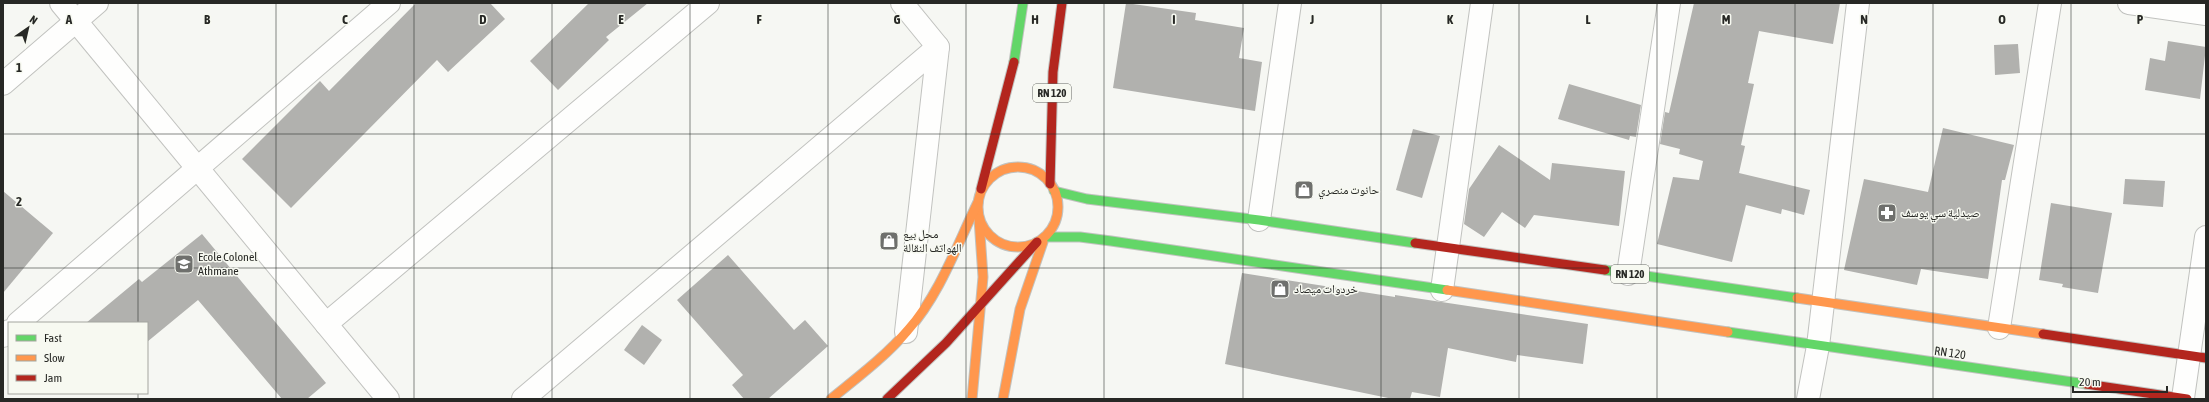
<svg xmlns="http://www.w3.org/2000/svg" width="2209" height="402" viewBox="0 0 2209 402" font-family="'Asap Condensed','Noto Naskh Arabic',sans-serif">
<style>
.building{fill:#b1b1ae}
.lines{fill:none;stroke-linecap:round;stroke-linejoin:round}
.street-casing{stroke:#c1c2bf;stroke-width:24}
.fast-casing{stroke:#c1c2bf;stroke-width:11}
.slow-casing{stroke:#c1c2bf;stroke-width:11}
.jam-casing{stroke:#c1c2bf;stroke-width:11}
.street{stroke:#fefefd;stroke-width:22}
.fast{stroke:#63d668;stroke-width:9}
.slow{stroke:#ff974d;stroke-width:9}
.jam{stroke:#b3261e;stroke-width:9}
.grid{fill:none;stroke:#272825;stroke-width:1;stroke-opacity:0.55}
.labels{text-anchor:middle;stroke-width:3;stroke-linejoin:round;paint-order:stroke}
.shield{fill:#f7f9f1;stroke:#656762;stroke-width:1}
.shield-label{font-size:11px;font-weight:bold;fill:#272825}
.poi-label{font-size:12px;fill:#272825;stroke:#f7f9f1;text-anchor:start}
.street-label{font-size:12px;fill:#272825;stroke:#f7f9f1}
.grid-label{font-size:13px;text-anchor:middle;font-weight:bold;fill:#272825;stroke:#f7f9f1;stroke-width:3;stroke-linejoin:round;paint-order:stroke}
</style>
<rect width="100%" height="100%" fill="#f6f7f3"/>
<g class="building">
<polygon points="416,3 490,3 505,19 448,72 437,60 291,208 242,159 320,81 329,91"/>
<polygon points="589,3 648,3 606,37 609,40 558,90 530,61"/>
<polygon points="1126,3 1196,13 1195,20 1244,28 1239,58 1262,62 1255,111 1113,88"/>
<polygon points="1694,3 1840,3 1833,44 1759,31 1748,83 1754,84 1741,145 1745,146 1739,173 1810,190 1804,215 1782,209 1781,214 1746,205 1732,262 1657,244 1673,177 1699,180 1703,161 1679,154 1680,149 1660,144 1665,112 1669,113"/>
<polygon points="2168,41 2206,47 2200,99 2145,90 2150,58 2165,61"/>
<polygon points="2018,44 2020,73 1995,75 1994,45"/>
<polygon points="1569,84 1641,105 1636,137 1630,136 1629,140 1558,119"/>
<polygon points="1943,128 2014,145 2005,180 2002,180 1988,279 1921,269 1917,285 1844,270 1864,179 1928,192"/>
<polygon points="1413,129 1440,136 1422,198 1396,190"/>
<polygon points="1499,145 1550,180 1552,163 1625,171 1619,226 1534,215 1525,228 1502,212 1484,237 1464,224 1469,189"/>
<polygon points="2125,179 2165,181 2163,207 2123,204"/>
<polygon points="3,191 53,233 3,293"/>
<polygon points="2051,203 2112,213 2098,293 2062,287 2063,284 2039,280"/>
<polygon points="202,234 326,383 307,399 282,399 198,300 147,342 147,323 86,323 139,279 142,282"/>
<polygon points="728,255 794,330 805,320 828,346 768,399 744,399 732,385 743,375 677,300"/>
<polygon points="1242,273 1395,297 1395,295 1588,324 1583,364 1517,355 1516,362 1448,348 1440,397 1412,392 1410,399 1393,399 1225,364"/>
<polygon points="642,325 662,340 644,365 624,350"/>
</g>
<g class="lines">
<g class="street-casing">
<g id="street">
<polyline points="61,3 388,399"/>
<polyline points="902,3 938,47 906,332"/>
<polyline points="2129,3 2206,14"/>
<polyline points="3,84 97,3"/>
<polyline points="1259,220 1290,3"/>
<polyline points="1628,274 1669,3"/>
<polyline points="1442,290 1482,3"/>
<polyline points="18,323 389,3"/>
<polyline points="326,324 708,3"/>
<polyline points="1999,328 2050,3"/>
<polyline points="3,336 9,331"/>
<polyline points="2183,398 2206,237"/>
<polyline points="523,399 938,47"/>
<polyline points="1808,399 1818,346 1858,3"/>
</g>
</g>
<g class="fast-casing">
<g id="fast">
<polyline points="1014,62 1023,3"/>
<polyline points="1054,191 1087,199 1259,220 1415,243"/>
<polyline points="1045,237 1080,237 1111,241 1447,290"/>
<polyline points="1605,270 1797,298"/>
<polyline points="1728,332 2086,384"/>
</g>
</g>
<g class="slow-casing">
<g id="slow">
<circle cx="1018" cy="207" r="40"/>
<polyline points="1447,290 1728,332"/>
<polyline points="1797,298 2043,334"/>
<path d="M831 399C858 377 886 356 908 330 940 294 957 245 978 202"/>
<polyline points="972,399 983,277 979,219"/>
<polyline points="1003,399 1020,309 1043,242"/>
</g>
</g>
<g class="jam-casing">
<g id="jam">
<polyline points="1050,184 1053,72 1062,3"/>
<polyline points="981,189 1014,62"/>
<polyline points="1415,243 1605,270"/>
<polyline points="2043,334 2206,358"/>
<polyline points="2086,384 2187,399"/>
<polyline points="887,399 946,343 1037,242"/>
</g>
</g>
<use href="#street" class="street"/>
<use href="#fast" class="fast"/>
<use href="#slow" class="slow"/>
<use href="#jam" class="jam"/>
</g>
<path class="grid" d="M138 3V323M276 3V399M414 3V399M552 3V399M690 3V399M828 3V399M966 3V399M1104 3V399M1243 3V399M1381 3V399M1519 3V399M1657 3V399M1795 3V399M1933 3V399M2071 3V399M3 134H2206M3 268H2206M138 393V399"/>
<defs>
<g id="shop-square" transform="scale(1)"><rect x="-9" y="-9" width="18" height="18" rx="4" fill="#6f706d" stroke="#f7f9f1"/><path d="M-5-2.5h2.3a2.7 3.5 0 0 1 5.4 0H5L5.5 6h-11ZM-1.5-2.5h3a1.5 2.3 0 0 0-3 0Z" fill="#fff"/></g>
<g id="pharmacy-square" transform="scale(1)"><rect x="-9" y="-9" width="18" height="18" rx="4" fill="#6f706d" stroke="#f7f9f1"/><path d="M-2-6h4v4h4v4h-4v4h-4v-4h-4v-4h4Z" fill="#fff"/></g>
<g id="school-square" transform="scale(1)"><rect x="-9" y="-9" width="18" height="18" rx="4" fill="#6f706d" stroke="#f7f9f1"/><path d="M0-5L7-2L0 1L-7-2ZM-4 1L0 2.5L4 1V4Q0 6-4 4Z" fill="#fff"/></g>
</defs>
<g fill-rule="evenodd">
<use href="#shop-square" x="1304" y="190"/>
<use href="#pharmacy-square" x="1887" y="213"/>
<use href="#shop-square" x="889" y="241"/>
<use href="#school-square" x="184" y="264"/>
<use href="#shop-square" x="1280" y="289"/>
</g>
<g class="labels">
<g class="shield">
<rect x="1033" y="84" width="38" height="18" rx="3"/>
<rect x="1611" y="265" width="38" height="18" rx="3"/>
</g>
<g class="shield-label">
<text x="1052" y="97">RN 120</text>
<text x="1630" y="278">RN 120</text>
</g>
<g class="poi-label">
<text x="1318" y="194">حانوت منصري</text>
<text x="1901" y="217">صيدلية سي يوسف</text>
<text x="903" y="238">محل بيع<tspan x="903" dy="14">الهواتف النقالة</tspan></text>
<text x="198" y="261">Ecole Colonel<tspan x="198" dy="14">Athmane</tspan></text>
<text x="1294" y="293">خردوات ميصاد</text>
</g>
<g class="street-label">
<text transform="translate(1950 353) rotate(8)" y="4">RN 120</text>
</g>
</g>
<g class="grid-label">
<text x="69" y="24">A</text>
<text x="207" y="24">B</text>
<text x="345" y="24">C</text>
<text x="483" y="24">D</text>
<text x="621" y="24">E</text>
<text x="759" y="24">F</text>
<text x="897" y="24">G</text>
<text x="1035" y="24">H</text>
<text x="1174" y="24">I</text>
<text x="1312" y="24">J</text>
<text x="1450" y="24">K</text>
<text x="1588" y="24">L</text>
<text x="1726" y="24">M</text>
<text x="1864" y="24">N</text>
<text x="2002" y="24">O</text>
<text x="2140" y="24">P</text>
<text x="19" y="72">1</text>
<text x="19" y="206">2</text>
</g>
<rect width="2209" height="402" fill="none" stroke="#272825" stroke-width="8"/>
<rect x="8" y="322" width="140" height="72" fill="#f7f9f1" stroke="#a4a59f"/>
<rect x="16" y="335" width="20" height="6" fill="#63d668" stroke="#a4a59f"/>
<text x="44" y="342" font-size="12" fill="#272825">Fast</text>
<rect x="16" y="355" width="20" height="6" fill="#ff974d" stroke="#a4a59f"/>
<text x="44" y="362" font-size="12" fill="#272825">Slow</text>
<rect x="16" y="375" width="20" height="6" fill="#b3261e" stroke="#a4a59f"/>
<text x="44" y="382" font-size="12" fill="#272825">Jam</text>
<g transform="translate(28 28) rotate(34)" stroke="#f7f9f1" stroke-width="3" paint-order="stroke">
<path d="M0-3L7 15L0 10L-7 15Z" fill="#272825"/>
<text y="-6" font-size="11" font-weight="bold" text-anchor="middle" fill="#272825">N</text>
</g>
<path d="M2073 386v6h94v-6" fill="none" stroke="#272825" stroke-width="2"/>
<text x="2079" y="386" font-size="12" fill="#272825" stroke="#f7f9f1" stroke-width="3" paint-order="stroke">20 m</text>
</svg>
